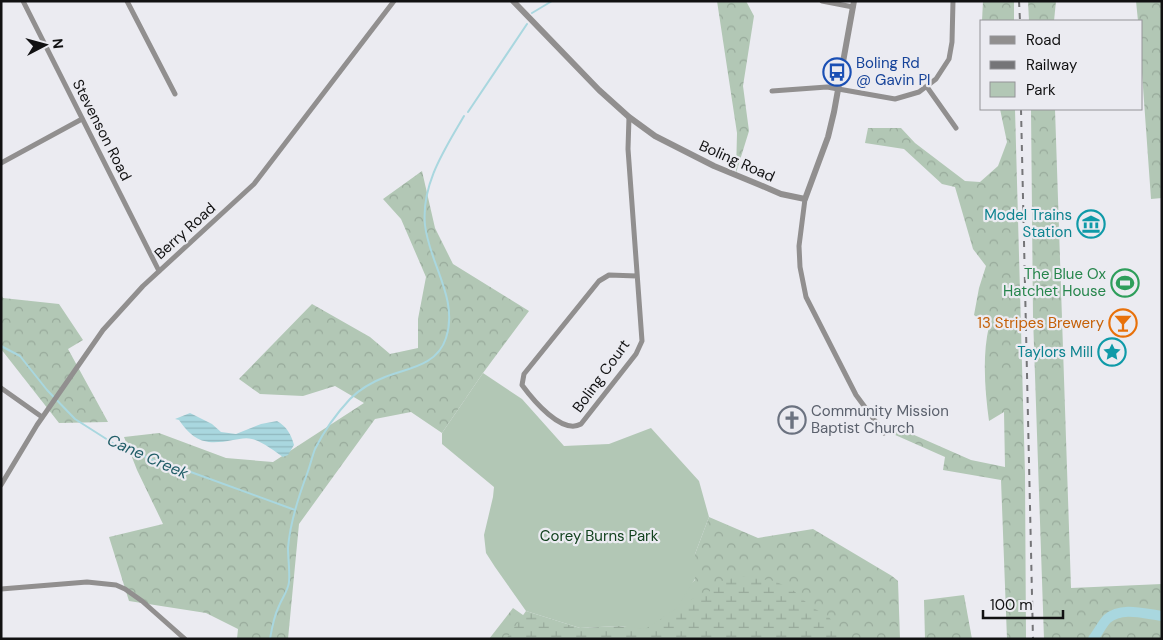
<svg xmlns="http://www.w3.org/2000/svg" width="1163" height="640" viewBox="0 0 1163 640" font-family="'DM Sans',sans-serif">
<style>
.forest{fill:url(#forest-crowns)}
.wetland{fill:url(#wetland-marsh)}
.park{fill:#b2c7b5}
.water{fill:url(#water-rules)}
.lines{fill:none;stroke-linecap:round;stroke-linejoin:round}
.stream{stroke:#a9d7df;stroke-width:2}
.river{stroke:#a9d7df;stroke-width:10}
.minor{stroke:#918f8f;stroke-width:5}
.tertiary{stroke:#918f8f;stroke-width:6}
.rail{stroke:#757578;stroke-width:2;stroke-dasharray:6 6;stroke-linecap:butt}
.labels{text-anchor:middle;stroke-width:4.5;stroke-linejoin:round;paint-order:stroke}
.transit-label{font-size:15px;fill:#164399;stroke:#ebebf1;text-anchor:start}
.street-label{font-size:15px;fill:#111112;stroke:#ebebf1}
.culture-label{font-size:15px;fill:#0d838f;stroke:#ebebf1;text-anchor:end}
.leisure-label{font-size:15px;fill:#27864d;stroke:#ebebf1;text-anchor:end}
.food-label{font-size:15px;fill:#c56008;stroke:#ebebf1;text-anchor:end}
.worship-label{font-size:15px;fill:#5b616d;stroke:#ebebf1;text-anchor:start}
.park-label{font-size:15px;fill:#12411e;stroke:#ebebf1}
.water-label{font-size:16px;font-style:italic;fill:#205d67;stroke:#ebebf1}
</style>
<defs>
<pattern id="forest-crowns" width="20" height="18" patternUnits="userSpaceOnUse" patternTransform="scale(1.25)"><rect width="20" height="18" fill="#b2c7b5"/><path d="M2 6a3 3 0 1 1 6 0M12 15a3 3 0 1 1 6 0" fill="none" stroke="#98aa9b"/></pattern>
<pattern id="wetland-marsh" width="20" height="14" patternUnits="userSpaceOnUse" patternTransform="scale(1.25)"><rect width="20" height="14" fill="#b2c7b5"/><path d="M1 5h8M5 5V1M11 12h8M15 12V8" fill="none" stroke="#98aa9b"/></pattern>
<pattern id="water-rules" width="6" height="5" patternUnits="userSpaceOnUse" patternTransform="scale(1.25)"><rect width="6" height="5" fill="#a9d7df"/><path d="M0 2.5h6" fill="none" stroke="#90b8be"/></pattern>
</defs>
<rect width="100%" height="100%" fill="#ebebf1"/>
<g class="forest">
<polygon points="717,1 746,1 754,16 743,86 749,131 736,173 737,133"/>
<polygon points="983,1 1014,1 1014,21 982,21"/>
<polygon points="1028,1 1056,1 1054,21 1029,21"/>
<polygon points="1136,1 1162,1 1162,198 1151,199 1142,73 1142,21 1138,21"/>
<path d="M1000 109H1015L1025 474 1026 639H1007L1001 480 943 470 945 457 893 434 896 427 971 460 1005 467 1004 412 989 421C985 391 982 357 989 326L974 315 979 288 986 266 973 249 955 187 942 184 904 149 865 143 868 128H901L915 143 965 181 980 182 998 166 1007 142Z"/>
<polygon points="1031,109 1055,109 1071,588 1162,584 1162,639 1044,639 1033,317"/>
<polygon points="422,171 435,228 453,264 529,311 483,373 442,433 411,412 375,419 299,524 288,639 237,639 238,629 206,613 129,601 109,537 163,524 137,470 124,437 159,433 226,458 273,462 364,403 335,386 303,396 260,394 239,379 312,304 370,337 390,354 418,348 418,319 426,277 401,219 383,199"/>
<polygon points="1,294 3,298 59,304 83,340 68,349 108,422 59,423 1,349"/>
<polygon points="709,517 758,538 813,529 892,576 898,581 900,639 489,639 513,608 543,629 593,632 652,622 695,580 695,554"/>
<polygon points="964,595 972,639 925,639 924,600"/>
</g>
<polygon class="wetland" points="739,576 775,581 794,591 810,606 829,617 844,639 506,639 526,611 580,628 619,626 645,629 692,599 707,594 718,582"/>
<polygon class="park" points="483,373 522,399 564,446 609,444 651,428 699,481 709,517 695,554 695,579 676,609 645,629 619,626 580,628 526,611 495,567 486,553 484,535 493,497 494,487 442,444 442,433"/>
<path class="water" d="M190 413 212 424 221 432 236 434 261 424 277 421C287 427 291 434 294 445L288 455 283 457C274 451 263 442 252 439 246 437 239 439 233 440 207 445 195 443 179 420L175 419Z"/>
<g class="lines">
<g class="stream">
<polyline points="532,13 552,1"/>
<polyline points="468,112 527,24"/>
<polyline points="1,346 20,356 47,390 75,419 119,447 137,453 176,470 188,471 295,510"/>
<path d="M270 639C272 627 274 616 279 606 282 598 288 591 289 582 290 570 288 559 288 548 290 522 298 498 307 474 310 466 312 457 315 449 324 431 336 414 350 399 359 390 372 382 385 377 408 368 437 366 446 338 459 299 429 263 425 225 421 184 445 149 464 116"/>
</g>
<path class="river" d="M1093 639C1098 633 1102 624 1107 619 1122 606 1145 614 1162 616"/>
<g class="minor">
<polyline points="23,1 159,271"/>
<polyline points="127,1 175,94"/>
<polyline points="822,1 853,7"/>
<polyline points="927,87 956,128"/>
<polyline points="772,91 827,87 895,99 919,92 936,79 949,59 952,42 953,1"/>
<path d="M629 117 628 149 642 341 636 354 581 424C562 435 533 400 522 385L524 374 599 281 609 275 637 276"/>
<polyline points="1,163 82,119"/>
<polyline points="805,199 799,246 800,267 806,297 856,395 884,433"/>
<polyline points="1,388 42,417"/>
<polyline points="1,485 37,425 103,330 143,286 254,184 394,1"/>
<polyline points="1,589 87,582 116,585 125,589 142,601 185,639"/>
</g>
<polyline class="tertiary" points="513,1 599,90 629,117 655,136 714,166 760,185 781,194 805,199 828,137 834,112 854,1"/>
<g class="rail">
<polyline points="1019,1 1020,21"/>
<polyline points="1021,109 1033,639"/>
</g>
</g>
<defs>
<g id="bus-ring" transform="scale(1.4375)"><circle r="9.5" fill="#ebebf1" stroke="#1a4fb4" stroke-width="1.5"/><path d="M-5-6H5V4H4V6H2V4H-2V6H-4V4H-5ZM-3.5-4V0h7V-4ZM-3.5 1.2v1.5H-2V1.2ZM2 1.2v1.5H3.5V1.2Z" fill="#1a4fb4"/></g>
<g id="museum-ring" transform="scale(1.4375)"><circle r="9.5" fill="#ebebf1" stroke="#0f9aa8" stroke-width="1.5"/><path d="M0-6L6-3V-2H-6V-3ZM-5-1h2V3h-2ZM-1-1h2V3h-2ZM3-1h2V3H3ZM-6 4H6V6H-6Z" fill="#0f9aa8"/></g>
<g id="stadium-ring" transform="scale(1.4375)"><circle r="9.5" fill="#ebebf1" stroke="#2e9e5b" stroke-width="1.5"/><path d="M0-5a6.5 5 0 1 0 0 10a6.5 5 0 1 0 0-10ZM-3.5-1.8h7v3.6h-7Z" fill="#2e9e5b"/></g>
<g id="bar-ring" transform="scale(1.4375)"><circle r="9.5" fill="#ebebf1" stroke="#e8710a" stroke-width="1.5"/><path d="M-6-5H6L.8 .8V4.5H3.5V6h-7V4.5H-.8V.8Z" fill="#e8710a"/></g>
<g id="sight-ring" transform="scale(1.4375)"><circle r="9.5" fill="#ebebf1" stroke="#0f9aa8" stroke-width="1.5"/><path d="M0-6L1.8-2.2L6-1.7L2.9 1.2L3.7 5.4L0 3.3L-3.7 5.4L-2.9 1.2L-6-1.7L-1.8-2.2Z" fill="#0f9aa8"/></g>
<g id="church-ring" transform="scale(1.4375)"><circle r="9.5" fill="#ebebf1" stroke="#6b7280" stroke-width="1.5"/><path d="M-1.2-6h2.4v3.5h3.3v2.4h-3.3V6h-2.4V-.1h-3.3v-2.4h3.3Z" fill="#6b7280"/></g>
</defs>
<g fill-rule="evenodd">
<use href="#bus-ring" x="837" y="72"/>
<use href="#museum-ring" x="1091" y="224"/>
<use href="#stadium-ring" x="1125" y="283"/>
<use href="#bar-ring" x="1123" y="323"/>
<use href="#sight-ring" x="1112" y="352"/>
<use href="#church-ring" x="792" y="420"/>
</g>
<g class="labels">
<g class="transit-label">
<text x="856" y="68">Boling Rd<tspan x="856" dy="17">@ Gavin Pl</tspan></text>
</g>
<g class="street-label">
<text transform="translate(102 130) rotate(63)" y="5">Stevenson Road</text>
<text transform="translate(737 161) rotate(24)" y="5">Boling Road</text>
<text transform="translate(185 231) rotate(-42)" y="5">Berry Road</text>
<text transform="translate(601 376) rotate(-54)" y="5">Boling Court</text>
</g>
<g class="culture-label">
<text x="1072" y="220">Model Trains<tspan x="1072" dy="17">Station</tspan></text>
<text x="1093" y="357">Taylors Mill</text>
</g>
<g class="leisure-label">
<text x="1106" y="279">The Blue Ox<tspan x="1106" dy="17">Hatchet House</tspan></text>
</g>
<g class="food-label">
<text x="1104" y="328">13 Stripes Brewery</text>
</g>
<g class="worship-label">
<text x="811" y="416">Community Mission<tspan x="811" dy="17">Baptist Church</tspan></text>
</g>
<g class="park-label">
<text x="599" y="541">Corey Burns Park</text>
</g>
<g class="water-label">
<text transform="translate(148 456) rotate(24)" y="6">Cane Creek</text>
</g>
</g>
<rect width="1163" height="640" fill="none" stroke="#111112" stroke-width="5"/>
<rect x="980" y="20" width="162" height="90" fill="#ebebf1" stroke="#949498"/>
<rect x="990" y="36" width="25" height="8" fill="#918f8f" stroke="#949498"/>
<text x="1026" y="45" font-size="15" fill="#111112">Road</text>
<rect x="990" y="61" width="25" height="8" fill="#757578" stroke="#949498"/>
<text x="1026" y="70" font-size="15" fill="#111112">Railway</text>
<rect x="990" y="82" width="25" height="15" fill="#b2c7b5" stroke="#949498"/>
<text x="1026" y="95" font-size="15" fill="#111112">Park</text>
<g transform="translate(45 45) rotate(84)" stroke="#ebebf1" stroke-width="4" paint-order="stroke">
<path d="M0-4L9 19L0 12L-9 19Z" fill="#111112"/>
<text y="-8" font-size="14" font-weight="bold" text-anchor="middle" fill="#111112">N</text>
</g>
<path d="M983 610v8h80v-8" fill="none" stroke="#111112" stroke-width="2.5"/>
<text x="990" y="610" font-size="15" fill="#111112" stroke="#ebebf1" stroke-width="4" paint-order="stroke">100 m</text>
</svg>
